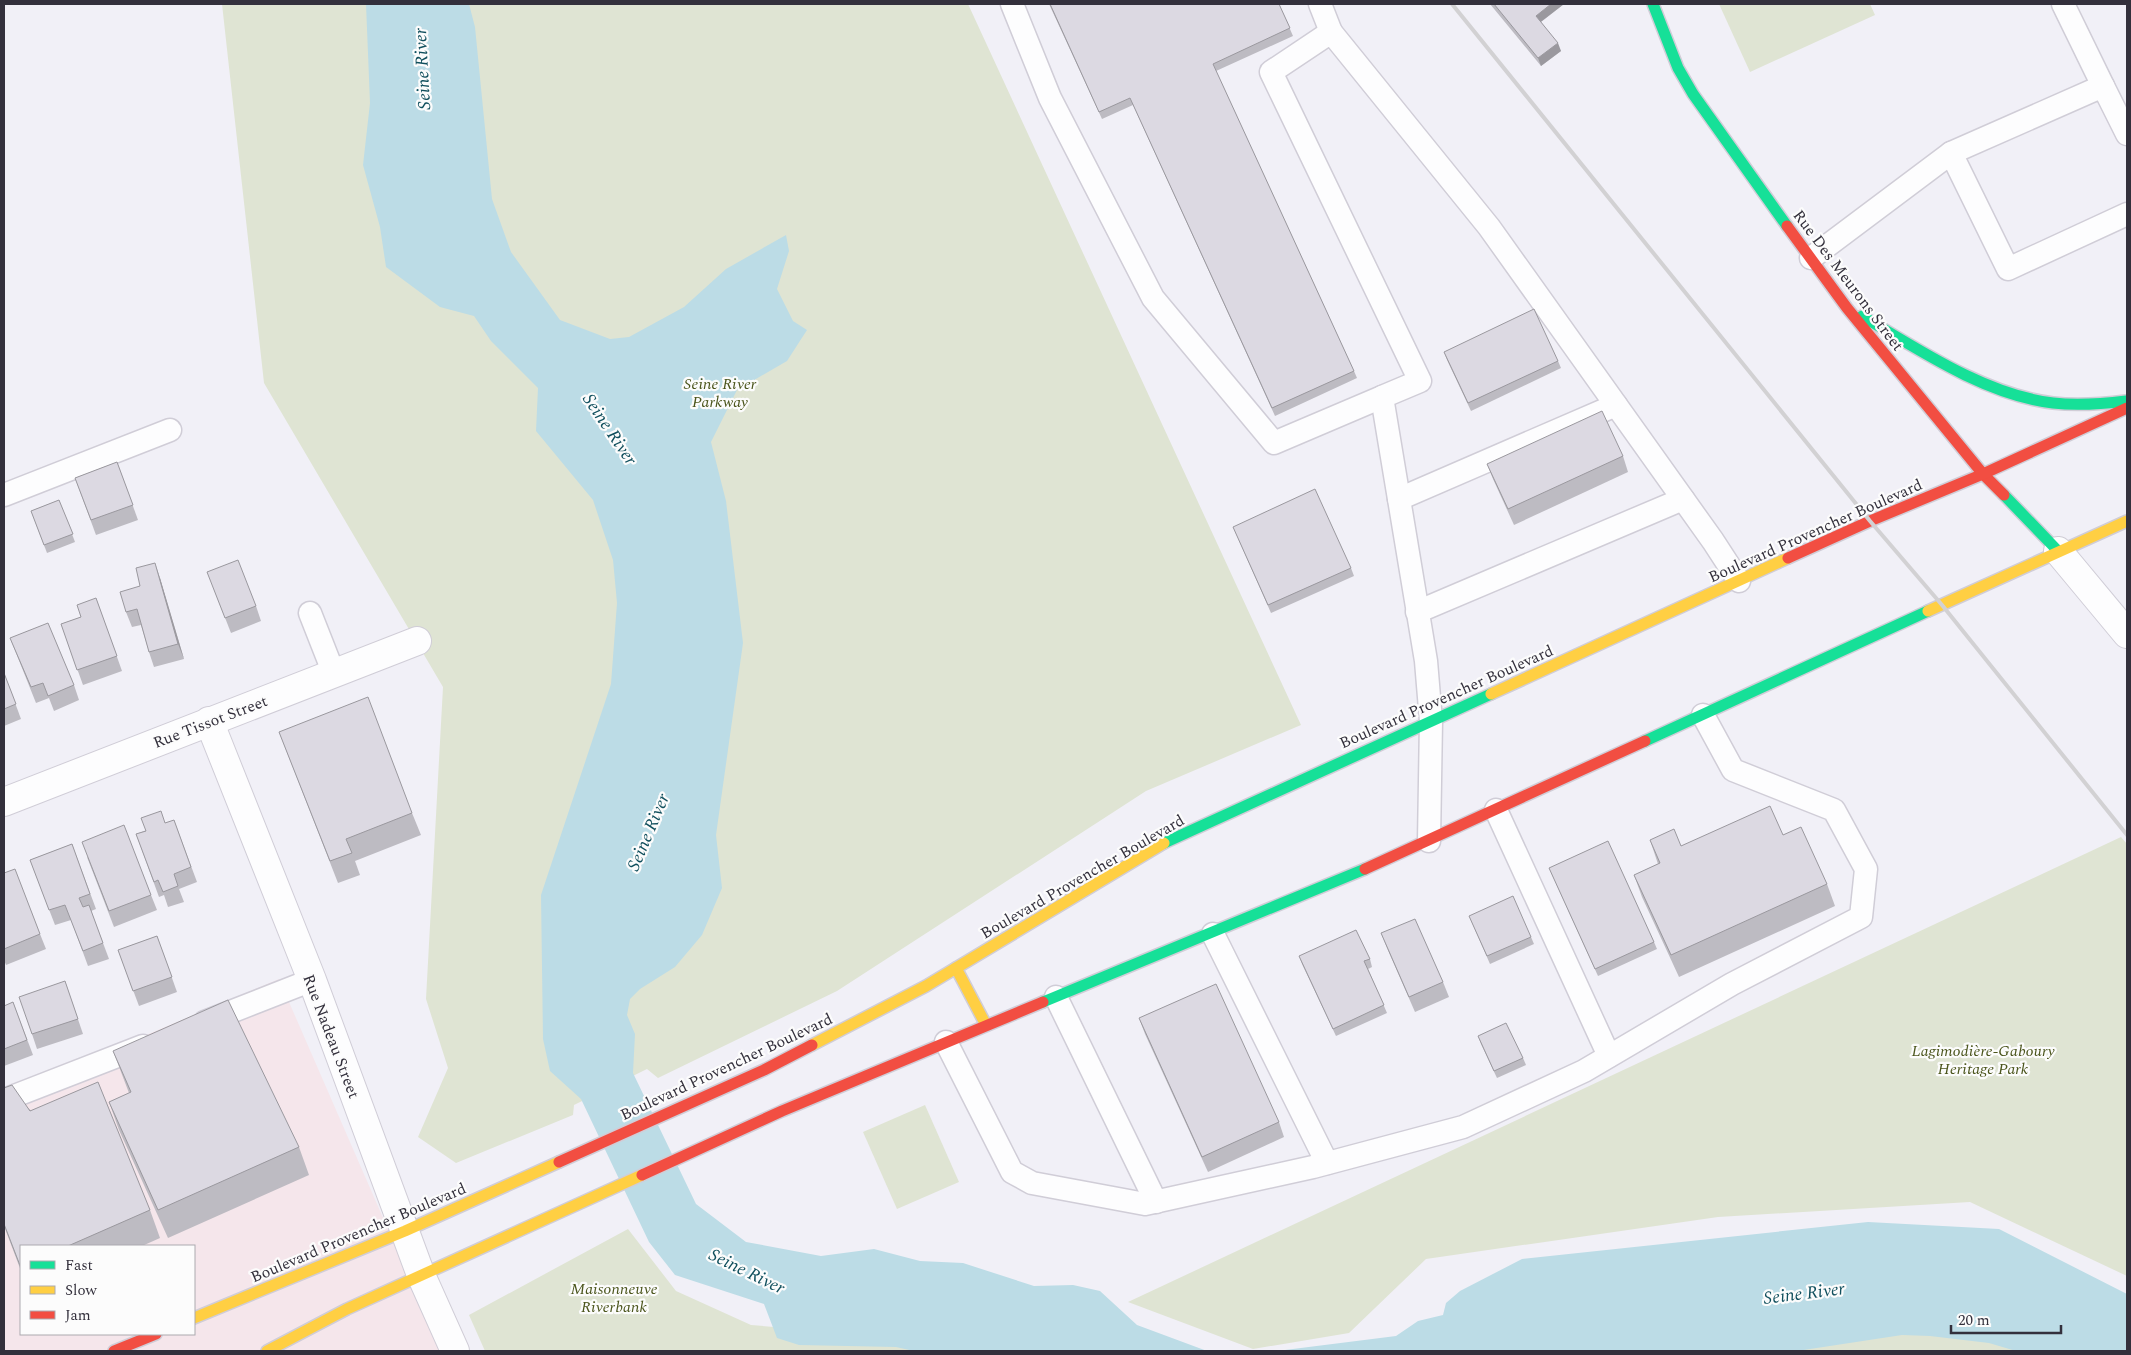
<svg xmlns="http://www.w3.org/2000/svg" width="2131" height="1355" viewBox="0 0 2131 1355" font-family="Spectral,serif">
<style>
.commercial{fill:#f5e6eb;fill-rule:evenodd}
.green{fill:#dfe4d3}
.water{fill:#bcdce6}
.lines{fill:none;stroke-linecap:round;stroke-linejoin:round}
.lane-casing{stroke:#d0cdd7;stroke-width:25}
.street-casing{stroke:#d0cdd7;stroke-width:30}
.fast-casing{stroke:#d0cdd7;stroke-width:14}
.slow-casing{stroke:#d0cdd7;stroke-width:14}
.jam-casing{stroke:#d0cdd7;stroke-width:14}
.lane{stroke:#fdfdfe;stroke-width:22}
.street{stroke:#fdfdfe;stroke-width:28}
.fast{stroke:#16e098;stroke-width:11}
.slow{stroke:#ffcf43;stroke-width:11}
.jam{stroke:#f24e42;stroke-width:11}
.rail{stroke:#d2d1d3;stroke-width:4}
.wall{fill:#bdbbc2}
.shaded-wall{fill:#9a989e}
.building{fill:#dcd9e2;stroke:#9a989e}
.labels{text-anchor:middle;stroke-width:4.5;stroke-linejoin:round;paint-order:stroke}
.street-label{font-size:16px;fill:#33303c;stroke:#fcfcfc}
.park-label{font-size:16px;font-style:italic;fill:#4b551c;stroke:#fcfcfc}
.water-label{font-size:18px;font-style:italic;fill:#104f5d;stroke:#fcfcfc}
</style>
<rect width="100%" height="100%" fill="#f1f0f7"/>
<path class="commercial" d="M279 979 441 1351H4V1095ZM21 1246H194V1334H21Z"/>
<g class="green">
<polygon points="222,4 968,4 1301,725 1146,791 837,991 658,1078 647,1069 574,1105 573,1115 456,1163 418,1137 448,1068 426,999 443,687 264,383"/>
<polygon points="1719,4 1870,4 1875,15 1750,72"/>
<polygon points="2121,837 2127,844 2127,1276 1970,1202 1718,1217 1426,1259 1349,1333 1253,1349 1128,1302"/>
<polygon points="925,1105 959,1182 897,1209 863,1132"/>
<polygon points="628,1229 676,1291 751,1325 880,1336 981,1351 485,1351 469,1315"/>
<polygon points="1873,1318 2062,1351 1698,1351"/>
</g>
<g class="water">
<polygon points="366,4 469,4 475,27 492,199 511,252 560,320 610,339 629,337 684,307 726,269 786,235 789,251 777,289 793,321 807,330 787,361 737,390 711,442 726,501 743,643 716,835 722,888 702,935 675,967 640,989 630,999 627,1015 635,1034 633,1073 696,1204 746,1242 821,1256 874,1249 920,1261 963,1263 1034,1286 1073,1285 1100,1291 1137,1325 1207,1351 914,1351 896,1347 799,1345 777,1338 764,1304 675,1275 649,1242 581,1099 550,1071 543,1039 541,895 611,684 617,603 613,560 593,500 536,431 538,388 491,341 474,316 440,307 386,267 380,227 363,165 370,103"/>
<polygon points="1868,1222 1999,1229 2127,1294 2127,1351 2016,1351 1989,1343 1930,1336 1902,1335 1797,1351 1277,1351 1396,1336 1418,1321 1443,1315 1446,1303 1460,1291 1522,1259"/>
</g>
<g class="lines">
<g class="lane-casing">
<g id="lane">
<polyline points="1012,4 1050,98 1153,298 1274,443 1382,397"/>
<polyline points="1320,4 1331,32"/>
<polyline points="2063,4 2103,86"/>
<polyline points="1951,153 2008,269 2127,214"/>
<polyline points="1811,258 1951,153 2103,86 2127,134"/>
<polyline points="4,495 170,430"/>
<polyline points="1399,499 1616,405"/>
<polyline points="1417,612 1683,499"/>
<polyline points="310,613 334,674"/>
<polyline points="1496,810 1609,1056"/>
<polyline points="1429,841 1431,721 1426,661 1382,397 1420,381 1271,72 1331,32 1489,227 1713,541 1739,581"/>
<polyline points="1213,934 1327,1163"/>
<polyline points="1056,997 1156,1202"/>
<polyline points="205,1022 312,980"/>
<polyline points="946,1042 1012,1172 1032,1183 1145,1204 1313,1167 1463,1127 1584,1071 1732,984 1861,917 1866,869 1834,810 1733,770 1703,715"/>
<polyline points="4,1100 143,1046"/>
</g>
</g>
<g class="street-casing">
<g id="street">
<polyline points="2058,551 2127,634"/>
<polyline points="209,721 312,980 421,1275 455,1351"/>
<polyline points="4,802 417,641"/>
</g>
</g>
<g class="fast-casing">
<g id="fast">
<polyline points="1653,4 1678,68 1693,94 1787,226"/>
<path d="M1862 316C1919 350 1986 395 2053 403 2078 406 2102 404 2126 401"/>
<polyline points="2004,495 2058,551"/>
<polyline points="1645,741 1928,611"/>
<polyline points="1164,843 1491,694"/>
<polyline points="1043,1002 1365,869"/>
</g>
</g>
<g class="slow-casing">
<g id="slow">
<polyline points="1928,611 2127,521"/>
<polyline points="1491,694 1788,558"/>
<polyline points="956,968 986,1025"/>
<polyline points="812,1045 926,986 1164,843"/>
<polyline points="194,1318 405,1231 559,1162"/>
<polyline points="267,1351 347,1309 642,1175"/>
</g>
</g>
<g class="jam-casing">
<g id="jam">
<polyline points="1787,226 1847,308 1983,474 2004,495"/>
<polyline points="1788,558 1870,521 1983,474 2127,408"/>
<polyline points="1365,869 1645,741"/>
<polyline points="559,1162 764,1070 812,1045"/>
<polyline points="642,1175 782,1111 1043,1002"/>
<polyline points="114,1351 156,1334"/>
</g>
</g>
<use href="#lane" class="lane"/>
<use href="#street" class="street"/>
<use href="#fast" class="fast"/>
<use href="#slow" class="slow"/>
<use href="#jam" class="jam"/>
<polyline class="rail" points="1452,4 1870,521 1942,605 2127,835"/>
</g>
<g class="wall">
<polygon points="1049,4 1279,4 1293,36 1216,71 1354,371 1357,378 1275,416 1133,105 1102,119"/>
<polygon points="1490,4 1564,4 1541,22 1561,51 1541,66"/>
<polygon points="1444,352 1558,361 1561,368 1471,411 1447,360"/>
<polygon points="1623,456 1628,472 1514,525 1493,479 1487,464"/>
<polygon points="117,462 138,520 96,535 75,478"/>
<polygon points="59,500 75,542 47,553 31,511"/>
<polygon points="1233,527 1351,568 1354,576 1271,613"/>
<polygon points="160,578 184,659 154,667 149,652 141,625 132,627 126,612 140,586"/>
<polygon points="213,587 256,606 261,621 231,633"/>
<polygon points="96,598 122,671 83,685 61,624 81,617"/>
<polygon points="10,638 74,685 79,700 54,711 49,698 36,703"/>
<polygon points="4,673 21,719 4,726"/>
<polygon points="279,732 412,813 421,835 355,861 360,875 338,883"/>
<polygon points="174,820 197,882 179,889 184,902 168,907 164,895 159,897 136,834"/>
<polygon points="1783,835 1827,884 1835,906 1679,977 1642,897 1634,875 1658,864 1650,840 1681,846"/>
<polygon points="72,844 96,909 91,911 109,959 88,966 71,920 55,925 30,860"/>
<polygon points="87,857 151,895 157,910 114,927"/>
<polygon points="1549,868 1654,942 1657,949 1598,976"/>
<polygon points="4,873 40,934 46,949 6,965 4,960"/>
<polygon points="1469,916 1531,937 1534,944 1490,964"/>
<polygon points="1381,933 1443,982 1449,997 1415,1012 1387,948"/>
<polygon points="157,936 177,992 139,1006 118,950"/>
<polygon points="1299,956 1370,959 1372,967 1368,969 1387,1013 1336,1036 1302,964"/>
<polygon points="65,981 83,1034 37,1049 32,1034"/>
<polygon points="13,1002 33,1055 4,1066 4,1006"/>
<polygon points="1139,1018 1279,1122 1284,1137 1208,1172 1145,1034"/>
<polygon points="1478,1036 1523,1058 1526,1065 1497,1078 1481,1044"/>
<polygon points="113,1051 299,1147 309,1175 168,1238 119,1130 109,1102 129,1093"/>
<polygon points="4,1088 150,1210 160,1238 142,1246 21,1246 21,1271 4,1226"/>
</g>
<g class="shaded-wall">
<polygon points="1551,4 1564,4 1538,24 1536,16"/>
<polygon points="1558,43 1561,51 1541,66 1538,58"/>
<polygon points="155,563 160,578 184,659 178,644"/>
</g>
<g class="building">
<polygon points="1050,4 1279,4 1290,28 1213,64 1354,371 1272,408 1130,98 1099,112"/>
<polygon points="1494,4 1551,4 1536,16 1558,43 1538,58"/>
<polygon points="1534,309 1558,361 1468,403 1444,352"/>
<polygon points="1602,411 1623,456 1508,509 1487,464"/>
<polygon points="117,462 133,505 91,520 75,478"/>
<polygon points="1315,489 1351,568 1268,605 1233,527"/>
<polygon points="59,500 73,534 44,545 31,511"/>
<polygon points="238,560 256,606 225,618 207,572"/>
<polygon points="155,563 178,644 149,652 137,609 126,612 120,592 140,586 136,568"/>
<polygon points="96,598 117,656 77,670 61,624 81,617 77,605"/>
<polygon points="48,623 74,685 48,696 43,683 31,687 10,638"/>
<polygon points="4,673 16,704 4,709"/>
<polygon points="368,697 412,813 346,839 352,853 330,861 279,732"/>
<polygon points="1770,806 1783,835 1801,827 1827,884 1671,955 1634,875 1660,863 1650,840 1674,829 1681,846"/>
<polygon points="161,811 165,823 174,820 191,867 174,874 178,886 163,892 158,880 154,882 136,834 146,831 141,818"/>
<polygon points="124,825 151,895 109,911 82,842"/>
<polygon points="1608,841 1654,942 1595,969 1549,868"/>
<polygon points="72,844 90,894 79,898 83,907 89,905 103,943 83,951 65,905 49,910 30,860"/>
<polygon points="15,869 40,934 4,949 4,873"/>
<polygon points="1513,896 1531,937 1487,956 1469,916"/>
<polygon points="1415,919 1443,982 1409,997 1381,933"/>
<polygon points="1356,930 1370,959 1364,961 1384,1005 1333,1029 1299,956"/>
<polygon points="157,936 172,977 133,991 118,950"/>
<polygon points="65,981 78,1019 32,1034 19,997"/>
<polygon points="1216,984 1279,1122 1202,1157 1139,1018"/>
<polygon points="228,1000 299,1147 158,1210 109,1102 131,1092 113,1051"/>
<polygon points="13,1002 27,1040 4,1049 4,1006"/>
<polygon points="1506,1023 1523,1058 1494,1071 1478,1036"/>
<polygon points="98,1082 150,1210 68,1246 21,1246 21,1268 4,1224 4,1088 12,1085 30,1111"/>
</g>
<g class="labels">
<g class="street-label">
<text transform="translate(1849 280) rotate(53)" y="6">Rue Des Meurons Street</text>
<text transform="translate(1815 530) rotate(-24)" y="6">Boulevard Provencher Boulevard</text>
<text transform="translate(1446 696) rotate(-24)" y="6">Boulevard Provencher Boulevard</text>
<text transform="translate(210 721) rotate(-21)" y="6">Rue Tissot Street</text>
<text transform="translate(1082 876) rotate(-30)" y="6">Boulevard Provencher Boulevard</text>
<text transform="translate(332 1036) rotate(69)" y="6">Rue Nadeau Street</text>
<text transform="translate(726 1066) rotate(-25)" y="6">Boulevard Provencher Boulevard</text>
<text transform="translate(358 1232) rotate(-23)" y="6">Boulevard Provencher Boulevard</text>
</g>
<g class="park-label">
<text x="720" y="389">Seine River<tspan x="720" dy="18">Parkway</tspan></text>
<text x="1983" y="1056">Lagimodière-Gaboury<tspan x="1983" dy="18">Heritage Park</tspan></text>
<text x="614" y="1294">Maisonneuve<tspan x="614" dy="18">Riverbank</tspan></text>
</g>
<g class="water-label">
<text transform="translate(422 69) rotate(-93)" y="6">Seine River</text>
<text transform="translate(610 429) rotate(56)" y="6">Seine River</text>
<text transform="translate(648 832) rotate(-67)" y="6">Seine River</text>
<text transform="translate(747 1271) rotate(26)" y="6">Seine River</text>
<text transform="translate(1804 1293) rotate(-7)" y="6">Seine River</text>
</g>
</g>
<rect width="2131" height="1355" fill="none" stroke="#33303c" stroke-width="10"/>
<rect x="20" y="1245" width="175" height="90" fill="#fcfcfc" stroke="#acaaaf"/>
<rect x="30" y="1261" width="25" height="8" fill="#16e098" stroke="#acaaaf"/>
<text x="65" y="1270" font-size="15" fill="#33303c">Fast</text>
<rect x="30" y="1286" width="25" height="8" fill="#ffcf43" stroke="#acaaaf"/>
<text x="65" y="1295" font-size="15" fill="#33303c">Slow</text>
<rect x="30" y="1311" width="25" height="8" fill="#f24e42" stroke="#acaaaf"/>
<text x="65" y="1320" font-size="15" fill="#33303c">Jam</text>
<path d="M1951 1325v8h110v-8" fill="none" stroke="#33303c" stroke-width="2.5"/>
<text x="1958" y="1325" font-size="15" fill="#33303c" stroke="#fcfcfc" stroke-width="4" paint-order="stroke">20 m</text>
</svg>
